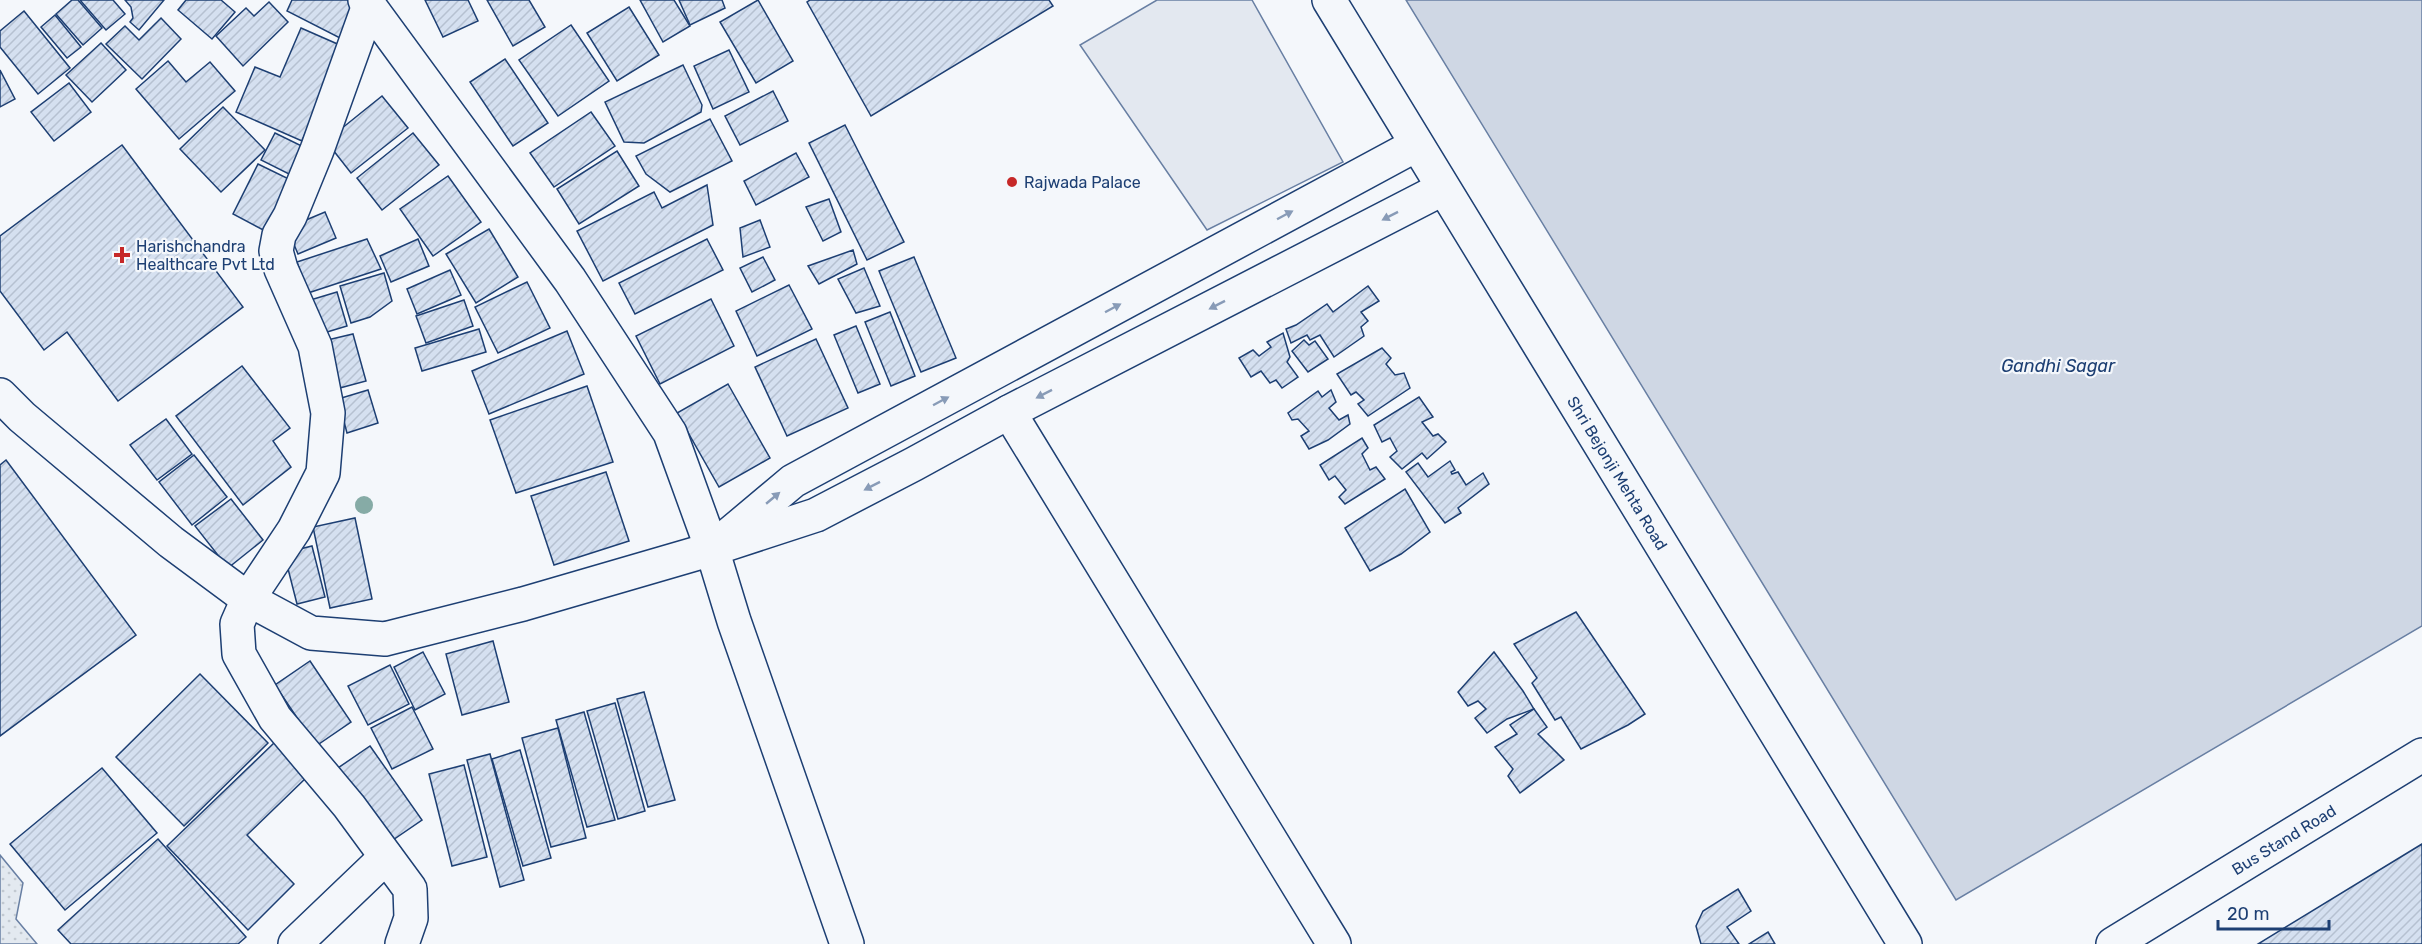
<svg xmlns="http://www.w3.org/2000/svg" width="2422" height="944" viewBox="0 0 2422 944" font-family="Rubik,sans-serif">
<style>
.grass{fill:url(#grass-dots);stroke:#687fa3;stroke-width:1.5}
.parking{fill:#e3e8f0;stroke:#687fa3;stroke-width:1.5}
.water{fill:#cfd7e4;stroke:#687fa3;stroke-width:1.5}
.building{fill:url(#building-hatch);stroke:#1d3f73;stroke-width:1.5}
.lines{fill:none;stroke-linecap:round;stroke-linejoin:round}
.minor-casing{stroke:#1d3f73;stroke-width:36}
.major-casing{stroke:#1d3f73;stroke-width:36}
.minor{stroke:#f4f7fb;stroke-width:33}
.major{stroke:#f4f7fb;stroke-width:33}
.tree{fill:#86aba6}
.oneway{fill:#889bb7}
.poi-dot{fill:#c62828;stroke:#f4f7fb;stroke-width:2}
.labels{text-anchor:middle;stroke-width:4.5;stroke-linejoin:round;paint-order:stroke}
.poi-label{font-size:16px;fill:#1d3f73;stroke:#f4f7fb;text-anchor:start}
.street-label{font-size:16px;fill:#1d3f73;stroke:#f4f7fb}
.water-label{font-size:18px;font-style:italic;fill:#1d3f73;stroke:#f4f7fb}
</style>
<defs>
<pattern id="grass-dots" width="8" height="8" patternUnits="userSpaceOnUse" patternTransform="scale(1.5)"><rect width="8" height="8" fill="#e3e9f0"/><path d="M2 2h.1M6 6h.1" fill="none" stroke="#c2c9d1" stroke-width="1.8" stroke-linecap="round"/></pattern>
<pattern id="building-hatch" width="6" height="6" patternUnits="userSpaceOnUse" patternTransform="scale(1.5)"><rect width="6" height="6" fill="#d5e0f0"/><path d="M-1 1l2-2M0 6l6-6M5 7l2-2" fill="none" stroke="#b6c1d1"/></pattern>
</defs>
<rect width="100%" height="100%" fill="#f4f7fb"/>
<polygon class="grass" points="0,855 23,883 16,919 37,944 0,944"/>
<polygon class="parking" points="1157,0 1252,0 1343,162 1207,230 1080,45"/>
<polygon class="water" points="1406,0 2422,0 2422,626 1956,900"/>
<g class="building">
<polygon points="72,0 78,0 102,28 83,45 56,14"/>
<polygon points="80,0 113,0 125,14 106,30"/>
<polygon points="125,0 164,0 139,30 130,22 133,18 131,7"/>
<polygon points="186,0 221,0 235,12 212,39 178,10"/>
<polygon points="292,0 353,0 358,3 340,38 287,11"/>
<polygon points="425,0 468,0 478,21 443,37"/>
<polygon points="487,0 529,0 545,27 513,46"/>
<polygon points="640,0 674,0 690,26 663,42"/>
<polygon points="679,0 722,0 725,8 690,25"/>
<polygon points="758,0 793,61 756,83 720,22"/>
<polygon points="810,0 1049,0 1053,6 871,116 807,2"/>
<polygon points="269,2 288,22 243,66 216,36 246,8 254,16"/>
<polygon points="629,7 659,55 617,81 587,33"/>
<polygon points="24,11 70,68 38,94 0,47 0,31"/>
<polygon points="55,15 81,47 67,58 41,27"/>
<polygon points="161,18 181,39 142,79 106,44 125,26 139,40"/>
<polygon points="571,25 609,81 558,116 519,60"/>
<polygon points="301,28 342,46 302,141 236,112 255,67 280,77"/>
<polygon points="101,43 126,70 92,102 66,75"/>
<polygon points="729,50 749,92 713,109 694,66"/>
<polygon points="505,59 548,123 513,146 470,82"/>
<polygon points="168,61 186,82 210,62 235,91 179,139 136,89"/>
<polygon points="683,65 702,105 701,112 644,143 624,142 605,102"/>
<polygon points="0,70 15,99 0,107"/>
<polygon points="69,83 91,112 54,141 31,112"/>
<polygon points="773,91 788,121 740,145 725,116"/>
<polygon points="382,96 408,128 351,173 326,141"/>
<polygon points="223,107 265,150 221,192 180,149"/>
<polygon points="591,112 615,146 554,187 530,153"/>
<polygon points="710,119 732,161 670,192 646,174 636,156"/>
<polygon points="845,125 904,242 867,260 809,143"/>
<polygon points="275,133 312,151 299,179 261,160"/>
<polygon points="413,133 439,165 382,210 357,178"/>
<polygon points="122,145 243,307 118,401 67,332 44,350 0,291 0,236"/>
<polygon points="617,151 639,186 579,224 557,189"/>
<polygon points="796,153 809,177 756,205 744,181"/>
<polygon points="258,164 295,182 269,233 233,214"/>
<polygon points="448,176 481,222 433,256 400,209"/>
<polygon points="707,185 713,225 603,281 577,231 654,192 662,208"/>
<polygon points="829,199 841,232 823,241 806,207"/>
<polygon points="325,212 336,238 298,254 287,228"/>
<polygon points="760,220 770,247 743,257 740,228"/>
<polygon points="489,229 518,277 476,303 446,254"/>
<polygon points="367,239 381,269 308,293 297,262"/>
<polygon points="418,239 429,266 391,282 380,256"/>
<polygon points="707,239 723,270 635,314 619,283"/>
<polygon points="853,250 857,264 819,284 808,266"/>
<polygon points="763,257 775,280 752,292 740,268"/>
<polygon points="914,257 956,358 921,372 879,271"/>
<polygon points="864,268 880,306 856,313 838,279"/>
<polygon points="450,270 461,295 417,314 407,289"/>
<polygon points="384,273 392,301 370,317 351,323 340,286"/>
<polygon points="527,282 550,328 498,353 475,307"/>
<polygon points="789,285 812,329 757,356 736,311"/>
<polygon points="1368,286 1379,301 1361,312 1368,321 1361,327 1364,336 1334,357 1320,335 1310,340 1307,335 1291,343 1286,329 1296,325 1327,304 1333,312"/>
<polygon points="337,292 347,326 317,335 307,301"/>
<polygon points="711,299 734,346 660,384 636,336"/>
<polygon points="464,300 473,326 426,343 416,316"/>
<polygon points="890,312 915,376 891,386 865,322"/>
<polygon points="856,326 880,384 858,393 834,335"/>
<polygon points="479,329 486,352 422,371 415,348"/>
<polygon points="567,331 584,374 489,414 472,371"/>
<polygon points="1283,333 1290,357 1287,362 1298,377 1282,388 1276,380 1270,383 1261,371 1251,377 1239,358 1253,350 1259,356 1271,347 1267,342"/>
<polygon points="353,334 366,381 336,389 323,341"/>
<polygon points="816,339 848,408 787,436 755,367"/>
<polygon points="1304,340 1309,345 1315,341 1328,359 1308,372 1292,351"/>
<polygon points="1382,348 1391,358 1386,364 1395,375 1404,373 1410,388 1368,416 1358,404 1364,400 1356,392 1351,395 1337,374"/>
<polygon points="242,366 290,428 273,441 291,467 243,505 176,416"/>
<polygon points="728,384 770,458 719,487 677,413"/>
<polygon points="587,386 613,462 516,493 490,420"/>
<polygon points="368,390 378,423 347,433 338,399"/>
<polygon points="1331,390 1336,402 1329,408 1339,420 1348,415 1350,424 1328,440 1309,449 1301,436 1309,431 1298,419 1292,420 1288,413 1318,391 1322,397"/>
<polygon points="1419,397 1433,417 1422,422 1433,436 1438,434 1446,442 1427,459 1422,453 1402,469 1390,457 1397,451 1390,438 1382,442 1374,425"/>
<polygon points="166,419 192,454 157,480 130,445"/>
<polygon points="1362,438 1368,448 1362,454 1370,470 1376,467 1385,479 1345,504 1339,497 1346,490 1335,476 1329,480 1320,465"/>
<polygon points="194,455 227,497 192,525 159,482"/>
<polygon points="6,460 136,635 0,736 0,465"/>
<polygon points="1450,461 1455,470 1451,472 1452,474 1458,472 1466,485 1483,473 1489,484 1458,508 1461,513 1445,523 1406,472 1418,463 1428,477"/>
<polygon points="606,472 629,541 554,565 531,496"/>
<polygon points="1405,489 1430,532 1401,554 1370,571 1345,528"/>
<polygon points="231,499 263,540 228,568 195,526"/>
<polygon points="355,518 372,599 330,608 313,527"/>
<polygon points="312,546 325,597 297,604 284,553"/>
<polygon points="1576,612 1645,714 1628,725 1581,749 1561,717 1555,720 1532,683 1537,678 1514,644"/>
<polygon points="493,641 509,702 462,715 446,654"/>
<polygon points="423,652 445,694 415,710 394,667"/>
<polygon points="1494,652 1523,691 1534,709 1507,719 1487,733 1475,718 1486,709 1478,701 1468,706 1458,692"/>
<polygon points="310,661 351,722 316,746 275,685"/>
<polygon points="390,665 409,704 368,725 348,686"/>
<polygon points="200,674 268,743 184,826 116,757"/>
<polygon points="644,692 675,800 648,807 617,699"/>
<polygon points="615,703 645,811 618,819 587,711"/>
<polygon points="412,707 433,749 392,769 371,728"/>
<polygon points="1534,709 1547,727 1538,734 1564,760 1520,793 1508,776 1513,769 1495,747 1517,734 1510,725"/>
<polygon points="584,712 615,820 587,827 556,720"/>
<polygon points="558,728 586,838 551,847 522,738"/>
<polygon points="275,742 308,776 247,835 294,884 248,930 167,846"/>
<polygon points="370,746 422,820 387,844 335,770"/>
<polygon points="520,750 551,858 523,866 492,759"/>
<polygon points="490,754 524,880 500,887 467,760"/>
<polygon points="464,765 487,857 452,866 429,774"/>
<polygon points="102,768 157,833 65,910 10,844"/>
<polygon points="158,839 246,937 238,944 71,944 58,930"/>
<polygon points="2422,844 2422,944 2258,944"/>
<polygon points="1738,889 1751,911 1727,927 1739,944 1701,944 1696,926 1703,911"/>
<polygon points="1768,932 1775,944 1749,944"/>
</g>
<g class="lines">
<g class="minor-casing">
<g id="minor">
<polyline points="365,0 570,280 670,433 712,549 734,621 847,944"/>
<polyline points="369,5 317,150 290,216 279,235 276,251 281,269 315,346 328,413 323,473 294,530 248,599 237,624 239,654 275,718 349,806 410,889 411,918 402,944"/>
<polyline points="0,395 22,417 171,542 248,599 311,633 385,639 523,604 712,549 816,515 914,464 1009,412 1442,189"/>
<polyline points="1009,412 1334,944"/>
<polyline points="725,538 793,481 1416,145"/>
<polyline points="295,944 386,857"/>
</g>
</g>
<g class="major-casing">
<g id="major">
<path id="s1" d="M1329 0 1905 944"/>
<path id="s2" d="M2113 944 2422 755"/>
</g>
</g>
<use href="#minor" class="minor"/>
<use href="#major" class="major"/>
</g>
<circle class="tree" cx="364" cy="505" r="9"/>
<defs><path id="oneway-solid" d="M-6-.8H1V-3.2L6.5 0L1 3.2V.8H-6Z" transform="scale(1.5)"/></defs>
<g class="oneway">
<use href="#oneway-solid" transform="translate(1285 215) rotate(-28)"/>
<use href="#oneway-solid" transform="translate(1390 216) rotate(153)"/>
<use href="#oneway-solid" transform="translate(1217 305) rotate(153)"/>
<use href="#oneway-solid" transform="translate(1113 308) rotate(-28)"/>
<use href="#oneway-solid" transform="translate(1044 394) rotate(153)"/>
<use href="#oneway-solid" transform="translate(941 401) rotate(-28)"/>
<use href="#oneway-solid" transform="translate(872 486) rotate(153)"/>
<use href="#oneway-solid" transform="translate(773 498) rotate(-40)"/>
</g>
<g class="poi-dot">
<circle cx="1012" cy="182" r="6"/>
<path d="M119 246h6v6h6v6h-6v6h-6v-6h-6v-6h6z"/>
</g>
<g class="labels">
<g class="poi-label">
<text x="1024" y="188">Rajwada Palace</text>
<text x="136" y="252">Harishchandra<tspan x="136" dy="18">Healthcare Pvt Ltd</tspan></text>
</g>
<g class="street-label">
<text dy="6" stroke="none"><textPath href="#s1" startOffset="554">Shri Bejonji Mehta Road</textPath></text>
<text dy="6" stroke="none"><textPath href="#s2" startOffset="200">Bus Stand Road</textPath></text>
</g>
<g class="water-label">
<text x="2058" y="372">Gandhi Sagar</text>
</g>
</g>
<path d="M2218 920v9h111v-9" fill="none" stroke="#1d3f73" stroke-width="3"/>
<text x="2227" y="920" font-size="18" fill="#1d3f73" stroke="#f4f7fb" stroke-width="4.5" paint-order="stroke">20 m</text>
</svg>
